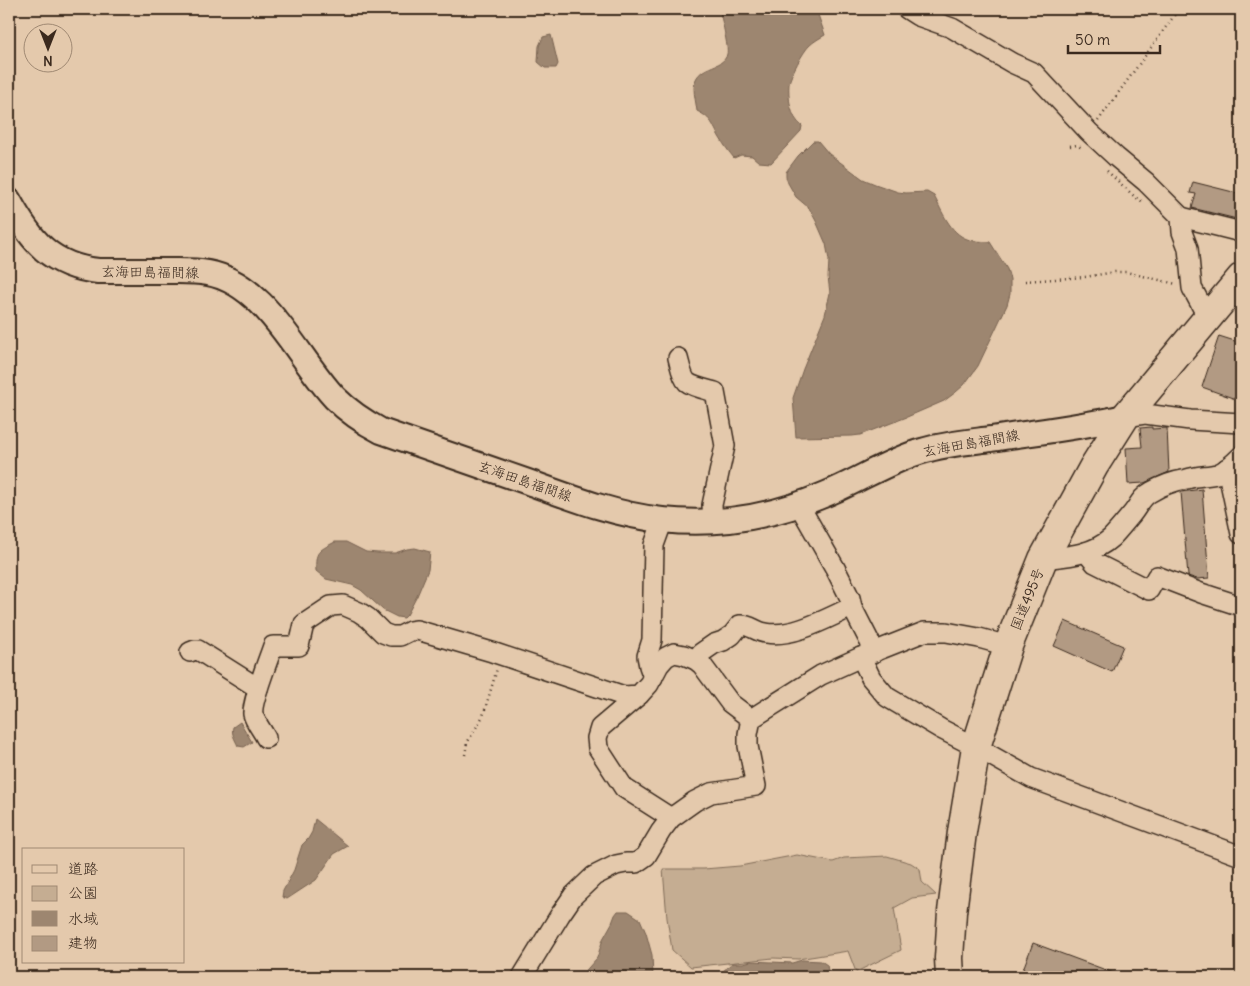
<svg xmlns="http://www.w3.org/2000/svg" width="1250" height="986" viewBox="0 0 1250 986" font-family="Delius,'Klee One',sans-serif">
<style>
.green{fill:#c5ad92;stroke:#806c58}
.water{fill:#9d8670;stroke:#76614f}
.building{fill:#b29a83;stroke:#3b2a1e}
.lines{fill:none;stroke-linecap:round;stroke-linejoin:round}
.minor-casing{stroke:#3b2a1e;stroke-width:22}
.major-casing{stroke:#3b2a1e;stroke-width:28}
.highway-casing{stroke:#3b2a1e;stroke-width:31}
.path{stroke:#3b2a1e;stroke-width:2.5;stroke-dasharray:1 4;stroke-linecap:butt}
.minor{stroke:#e4c9ac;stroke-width:19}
.major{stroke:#e4c9ac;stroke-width:24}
.highway{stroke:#e4c9ac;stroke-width:28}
.labels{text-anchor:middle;stroke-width:4;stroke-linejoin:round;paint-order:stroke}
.street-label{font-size:14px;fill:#3b2a1e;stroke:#e4c9ac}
</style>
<rect width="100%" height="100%" fill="#e4c9ac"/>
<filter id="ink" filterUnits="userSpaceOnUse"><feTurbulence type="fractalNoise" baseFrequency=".02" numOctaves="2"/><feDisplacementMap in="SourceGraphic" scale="10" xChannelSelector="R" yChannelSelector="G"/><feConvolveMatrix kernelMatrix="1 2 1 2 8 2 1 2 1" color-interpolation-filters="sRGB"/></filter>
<g filter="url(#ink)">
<polygon class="green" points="797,855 833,862 844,858 887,856 911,863 920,869 922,882 936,895 912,898 894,908 901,950 856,972 848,951 798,959 773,958 691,967 672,950 667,918 663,869 704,869 740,866"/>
<g class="water">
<path d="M719 9H816L825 35C820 38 814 41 809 46 803 52 791 74 789 83 788 98 790 117 802 126L801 131 771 163 759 162 752 156 741 155 734 158C729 152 724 145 720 138 712 125 713 119 697 111 696 103 694 95 694 88 695 63 724 70 727 54 729 48 721 16 719 9Z"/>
<polygon points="551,35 558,64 556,68 545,68 538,62 539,46 543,37"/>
<path d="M813 141H818L829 154 863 179 875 184 898 192 906 193 927 192 934 196C942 211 950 233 967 239 974 242 983 241 990 242L1007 269 1010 279V294L1007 305 978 366 964 385 956 392 944 401 907 417 860 435 852 436 796 437 793 398 803 369 825 315 830 293 828 277 829 260 826 244 816 221 809 208 796 197 788 183 786 177V172L798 156Z"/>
<path d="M335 542H346L366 552 378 553H395L407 549 415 548 430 552 428 570 417 596 407 615 404 618 397 617 383 610 361 590 352 585 326 579 316 571C315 551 318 551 335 542Z"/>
<path d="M240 722 252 742 244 747 238 746C235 739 231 734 233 727Z"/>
<polygon points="315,819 348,846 334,854 316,880 287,899 282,897 283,891 294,870 302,845 308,839 312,832"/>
<polygon points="618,911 628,911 640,919 646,933 652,955 653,977 580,977 597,958 603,939 612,923 615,915"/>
<polygon points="802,960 821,961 827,965 829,977 695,977 720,974 732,963 743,963 751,961 792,963"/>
</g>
<g class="building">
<polygon points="1193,182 1241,194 1241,220 1192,208 1196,194 1190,193"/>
<polygon points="1219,336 1241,343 1241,401 1202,387"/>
<polygon points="1152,427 1152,429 1167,428 1169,472 1144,483 1128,484 1126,448 1142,447 1140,428"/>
<polygon points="1202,489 1209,578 1197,579 1188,576 1181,492"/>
<polygon points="1065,621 1123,646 1112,672 1054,646"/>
<polygon points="1033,943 1122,976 1121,977 1020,977"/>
</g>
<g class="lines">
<g class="minor-casing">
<g id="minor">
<polyline points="907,9 918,16 952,28 1012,63 1034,73 1089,132 1116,157 1146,182 1181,217 1182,232 1188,248 1192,288 1208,318"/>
<polyline points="1181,217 1241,232"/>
<path d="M678 358C680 365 682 377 687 382 693 387 708 390 715 392L725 446 712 505 713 521"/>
<polyline points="1125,417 1145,414 1190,420 1241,423"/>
<polyline points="1227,468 1241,534"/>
<polyline points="799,505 835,568 850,598 852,607 875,652"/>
<polyline points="1086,552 1095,563 1149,590 1157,576 1201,593 1241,606"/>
<path d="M1043 559C1068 556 1092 555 1111 538 1118 531 1125 522 1131 515 1138 507 1141 497 1151 492 1161 486 1175 481 1187 479 1196 476 1207 476 1217 474 1226 471 1234 463 1241 456"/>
<polyline points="190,652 195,650 198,650 258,688"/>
<polyline points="861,657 871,678 887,697 941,729 976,747 1031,778 1241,856"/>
<path d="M696 660 701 653 714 644 723 641 732 635 740 625C750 624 756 632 766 633 793 638 827 618 852 607"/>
<polyline points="653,677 649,666 647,656 652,640 654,545 663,520"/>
<polyline points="639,695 600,728 597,738 598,748 624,788 671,818"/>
<path d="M266 738C262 730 255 722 253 714 251 704 269 657 273 646H299L304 624 331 606 343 605 359 612 368 618 383 633 391 636H400L410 631 417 630 492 652 624 696 639 695 649 684 659 665 666 657 674 653 684 655 696 660 702 665 730 703 751 719"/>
<polyline points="522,977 560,915 573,896 594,876 616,865 626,863 636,863 646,856 661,831 671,818 695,801 711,793 756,786 748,746 748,734 751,719 821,675 861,657 924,632 946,632 979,638 1008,646"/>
</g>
</g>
<g class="major-casing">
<path id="major" d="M9 201C31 241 51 266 98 271 120 271 141 271 163 271 178 271 193 270 208 273 267 284 297 358 335 398 349 412 364 422 381 431 430 448 479 465 528 482 572 498 616 515 662 520 718 526 775 516 826 494 858 481 888 461 922 451 944 444 968 442 991 439 1036 432 1081 427 1125 417"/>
</g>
<g class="highway-casing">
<polyline id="highway" points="950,977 949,958 952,912 962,832 976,747 1008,646 1043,559 1094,466 1125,417 1241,278"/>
</g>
<g class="path">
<polyline points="1098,121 1179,9"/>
<polyline points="1070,146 1077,145 1083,149"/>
<polyline points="1107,171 1135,197 1143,202"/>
<polyline points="1025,281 1085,277 1115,272 1126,272 1176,284"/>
<polyline points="465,755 467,743 483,716 497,669"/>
</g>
<use href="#minor" class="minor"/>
<use href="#major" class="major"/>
<use href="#highway" class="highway"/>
</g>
</g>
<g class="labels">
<g class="street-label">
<text transform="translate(150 272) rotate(1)" y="5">玄海田島福間線</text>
<text transform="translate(971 443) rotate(-10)" y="5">玄海田島福間線</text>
<text transform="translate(525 481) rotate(19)" y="5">玄海田島福間線</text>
<text transform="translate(1027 599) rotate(-68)" y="5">国道495号</text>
</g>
</g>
<rect width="1250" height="986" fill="none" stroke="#e4c9ac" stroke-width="30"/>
<rect x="15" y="15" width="1220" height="956" fill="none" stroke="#3b2a1e" stroke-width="2" filter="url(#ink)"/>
<rect x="22" y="848" width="162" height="115" fill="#e4c9ac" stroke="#a08973"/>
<rect x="32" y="865" width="25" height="8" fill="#e4c9ac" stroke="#a08973"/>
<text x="68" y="874" font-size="15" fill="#3b2a1e">道路</text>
<rect x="32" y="886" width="25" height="15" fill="#c5ad92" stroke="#a08973"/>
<text x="68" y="898" font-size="15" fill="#3b2a1e">公園</text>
<rect x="32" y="911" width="25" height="15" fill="#9d8670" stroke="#a08973"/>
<text x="68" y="924" font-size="15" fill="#3b2a1e">水域</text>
<rect x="32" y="936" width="25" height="15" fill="#b29a83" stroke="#a08973"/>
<text x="68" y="948" font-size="15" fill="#3b2a1e">建物</text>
<g transform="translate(48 48) rotate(180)"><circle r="24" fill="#e4c9ac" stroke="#a08973"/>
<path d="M0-4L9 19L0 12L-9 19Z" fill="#3b2a1e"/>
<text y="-8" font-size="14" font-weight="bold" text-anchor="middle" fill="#3b2a1e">N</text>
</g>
<path d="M1068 45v8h92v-8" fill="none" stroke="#3b2a1e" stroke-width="2.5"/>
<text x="1075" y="45" font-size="15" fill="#3b2a1e" stroke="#e4c9ac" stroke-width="4" paint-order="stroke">50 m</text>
</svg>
